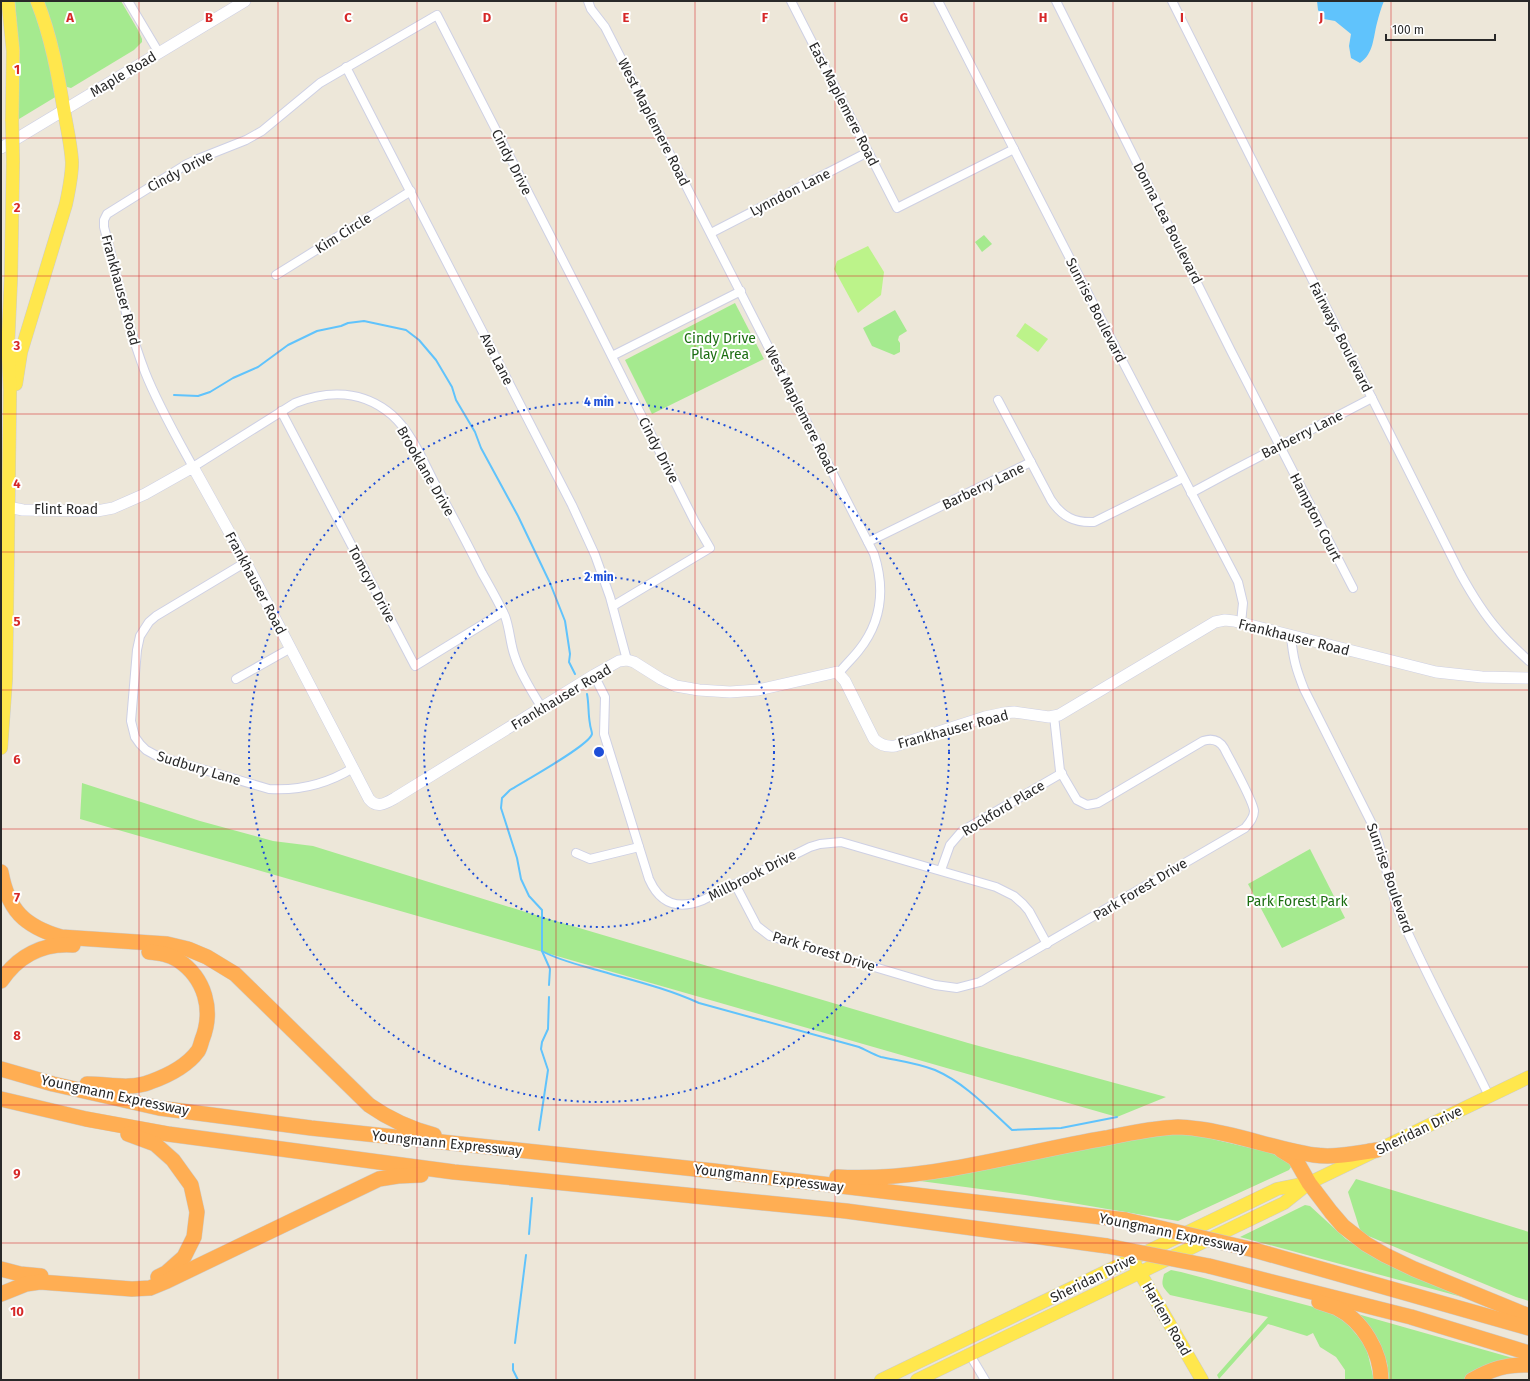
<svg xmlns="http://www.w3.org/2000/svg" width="1530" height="1381" viewBox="0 0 1530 1381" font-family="'Fira Sans',sans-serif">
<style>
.green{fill:#a5ea8f}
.pitch{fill:#bcf38a}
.water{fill:#60c3fc}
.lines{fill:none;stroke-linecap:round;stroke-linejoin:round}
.stream{stroke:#60c3fc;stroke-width:2}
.street-casing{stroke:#ced0e4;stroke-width:10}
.secondary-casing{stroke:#ced0e4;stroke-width:12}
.primary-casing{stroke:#ccc;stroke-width:14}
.highway-casing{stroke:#ccc;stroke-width:16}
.street{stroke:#fff;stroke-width:8}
.secondary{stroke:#fff;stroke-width:11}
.primary{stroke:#ffe74d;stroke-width:13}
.highway{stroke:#ffae53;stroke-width:15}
.primary-bridge-casing{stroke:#ccc;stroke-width:14;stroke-linecap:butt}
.highway-bridge-casing{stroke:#ccc;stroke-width:16;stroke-linecap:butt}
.primary-bridge{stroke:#ffe74d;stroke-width:13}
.highway-bridge{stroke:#ffae53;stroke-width:15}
.grid{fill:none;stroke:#d62828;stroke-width:1;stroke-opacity:0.55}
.ring{fill:none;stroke:#1d4ed8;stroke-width:2;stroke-dasharray:2 4}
.labels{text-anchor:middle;stroke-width:4;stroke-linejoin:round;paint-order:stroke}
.street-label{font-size:14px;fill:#292929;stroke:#fff}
.park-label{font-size:14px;fill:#1c6e12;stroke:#fff}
.grid-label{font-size:13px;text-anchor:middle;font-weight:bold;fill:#d62828;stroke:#fff;stroke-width:4;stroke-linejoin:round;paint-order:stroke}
.centre{fill:#1d4ed8;stroke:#fff;stroke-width:2}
.ring-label{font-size:12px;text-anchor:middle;font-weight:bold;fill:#1d4ed8;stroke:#fff;stroke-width:4;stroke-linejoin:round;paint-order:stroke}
</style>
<rect width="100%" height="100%" fill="#ede7d9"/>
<g class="green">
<polygon points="15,1 33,1 42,25 57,96 19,119 19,55"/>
<polygon points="42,1 121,1 138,30 142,39 142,42 134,50 71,88 67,87 63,83"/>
<polygon points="984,235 992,244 982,252 975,242"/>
<polygon points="735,303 764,359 652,414 625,360"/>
<polygon points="895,310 907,331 899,336 898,340 900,343 900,352 894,355 872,346 863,328"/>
<polygon points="82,783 200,821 273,841 313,846 532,914 968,1043 1166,1097 1117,1117 80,819"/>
<polygon points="1310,849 1345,918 1282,948 1248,884"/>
<polygon points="1163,1132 1204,1137 1285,1156 1293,1164 1289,1170 1178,1221 1025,1195 905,1179"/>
<polygon points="1356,1179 1529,1232 1529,1301 1516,1297 1361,1233 1348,1192"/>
<polygon points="1305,1205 1310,1206 1346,1239 1371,1255 1488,1304 1240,1237"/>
<path d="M1171 1270 1181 1272 1325 1310 1346 1322 1366 1346 1374 1380H1345V1370L1336 1357 1320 1347 1313 1333 1307 1336 1268 1324 1219 1379 1217 1375 1268 1317 1170 1295C1162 1286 1161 1286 1164 1274Z"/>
<polygon points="1354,1313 1520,1360 1489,1366 1464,1380 1389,1380 1387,1363 1379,1341"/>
</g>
<g class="pitch">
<polygon points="868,246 884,272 881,295 858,313 834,269 837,261"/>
<polygon points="1025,323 1048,339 1038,352 1016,336"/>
</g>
<path class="water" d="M1317 1H1384C1381 8 1379 15 1377 23 1373 38 1374 53 1360 63L1351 58 1349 46 1351 34 1335 21 1324 19 1318 10Z"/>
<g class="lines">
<g class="stream">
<polyline points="174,395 198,396 210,392 233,378 258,367 288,345 317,331 341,326 348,323 364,321 406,330 419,340 436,360 452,387 456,400 475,432 481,448 518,516 550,583 565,621 570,654 569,662 575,674"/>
<path d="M542 951C558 960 579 965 597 970 631 980 666 988 699 1003L859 1047C866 1050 874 1055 881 1057 900 1061 917 1063 935 1070 965 1083 988 1108 1012 1130L1061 1128 1117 1117"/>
<path d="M549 985 550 969 542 951V910L529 896 521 879 517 858 501 808 502 798 510 790C523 782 590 745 592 734 592 731 590 727 590 724 588 714 589 704 587 694"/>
<polyline points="539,1130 548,1070 541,1049 542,1042 548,1029 549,997"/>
<polyline points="529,1234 532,1198"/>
<polyline points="515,1343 526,1255"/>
<polyline points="513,1364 513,1370 518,1380"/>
</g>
<g class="street-casing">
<g id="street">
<polyline points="128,1 159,53"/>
<path d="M588 1 591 9 605 27 874 554C885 588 882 621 859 650 853 658 845 665 839 673"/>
<polyline points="791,1 897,208 1014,149"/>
<polyline points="938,1 1123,362 1238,582 1243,603 1241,623"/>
<polyline points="1056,1 1231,351 1353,588"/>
<path d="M1172 1 1460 573C1471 593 1483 613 1498 630 1507 641 1518 651 1529 661"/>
<polyline points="346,67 572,505 595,555 610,597 627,660"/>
<polyline points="711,233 868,152"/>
<polyline points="276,275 411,191"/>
<polyline points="612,356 741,291"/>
<path d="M998 400 1051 500C1062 517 1075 523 1094 522L1183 478"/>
<polyline points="281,411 415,666 503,612"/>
<polyline points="1191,493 1228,473 1372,398"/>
<polyline points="868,542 1031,462"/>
<path d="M246 562 156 616 149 622 140 636 137 650 131 721 135 737 140 744 146 750 157 756 269 789C300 791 327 784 353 768"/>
<path d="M1291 636C1293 658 1296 669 1304 689L1372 824C1385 856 1389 891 1403 922 1429 981 1461 1038 1489 1096"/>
<path d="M594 675 605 697 604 734 649 879C660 904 678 910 703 900L810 847 820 844 841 842 996 887 1014 896 1023 904 1029 911 1047 944"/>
<polyline points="236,679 291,648"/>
<path d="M542 708C532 692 521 675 515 657 510 644 510 629 505 616 498 601 490 587 482 573 467 543 451 513 435 484 423 461 412 433 392 415 363 390 328 390 295 403L193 467C176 436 158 405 145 372 127 325 117 275 104 227V220L107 214 187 164 198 159 246 140 262 131 320 83 437 15 588 309 695 522 710 548 613 606"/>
<polyline points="576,853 590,859 639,847"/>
<polyline points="941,870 950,845 962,831 1062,773"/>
<path d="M735 884 757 926 770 936 935 985 957 988 980 982 1245 828C1249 823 1254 818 1254 811 1253 800 1230 760 1224 748 1219 740 1212 738 1203 741L1098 803 1087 805 1077 800 1060 771 1054 716"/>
<polyline points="970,1355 985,1380"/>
</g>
</g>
<g class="secondary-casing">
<g id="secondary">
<polyline points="1,148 245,1"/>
<path d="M1 507H8L23 510 97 511 113 508 145 494 193 467 242 555 369 799C377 809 386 803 395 798L594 675 619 661 627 660 634 662 661 679 676 686 699 690 730 692 758 690 837 672 845 681 874 739C880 745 887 747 895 746L985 717 1004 713 1014 712 1049 717 1059 715 1215 622 1225 620 1234 621 1436 672 1482 677 1529 678"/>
</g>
</g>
<g class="primary-casing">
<g id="primary">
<polyline points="8,1 13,51 12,121"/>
<path d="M16 384 21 352 66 204C69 190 72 176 72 162 71 145 67 128 64 111 58 74 51 36 37 1"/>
<polyline points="1,748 6,678 10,390 8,344 11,277 13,161"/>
<polyline points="1136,1266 1202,1380"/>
<polyline points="881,1380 1277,1189 1307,1183"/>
<polyline points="917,1380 1284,1203 1309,1183 1529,1077"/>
</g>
</g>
<g class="highway-casing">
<g id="highway">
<path d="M1 872C8 910 24 926 61 937L167 944 188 949 207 957 235 974 369 1105C389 1119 411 1129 434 1135"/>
<path d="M1 981C18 956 43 943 73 945"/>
<polyline points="1,1069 53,1084 159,1108 311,1128 714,1171 1126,1220"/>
<path d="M87 1084C108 1084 130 1090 150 1082 167 1076 187 1066 198 1051 200 1048 201 1043 202 1040 214 1010 205 978 178 960 169 954 159 953 149 952"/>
<polyline points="1,1099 86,1119 168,1134 454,1172 846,1211 1107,1246"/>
<polyline points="128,1134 155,1144 173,1160 191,1185 197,1212 194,1237 184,1257 166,1273 158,1277"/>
<polyline points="1281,1150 1294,1158 1297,1162 1309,1183 1331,1212 1343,1226 1366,1244 1385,1255 1414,1269 1529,1316"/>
<path d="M837 1177C928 1182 1017 1153 1106 1138 1130 1133 1153 1128 1178 1127 1185 1127 1192 1128 1199 1129 1238 1134 1275 1149 1314 1155 1334 1158 1357 1153 1377 1150"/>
<polyline points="1254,1250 1529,1328"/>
<polyline points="1209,1266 1411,1317 1529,1353"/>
<polyline points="1,1269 20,1274 41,1276"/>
<polyline points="1,1294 26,1284 40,1282 132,1289 150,1288 167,1281 379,1179 398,1176 421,1175"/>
<path d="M1319 1302C1325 1304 1331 1306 1337 1308 1363 1321 1381 1352 1381 1380"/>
<path d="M1472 1380C1492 1369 1506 1364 1529 1365"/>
</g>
</g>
<use href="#street" class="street"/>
<use href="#secondary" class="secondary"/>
<use href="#primary" class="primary"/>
<use href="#highway" class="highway"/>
<g class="primary-bridge-casing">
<polyline id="primary-bridge" points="12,121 13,161"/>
</g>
<g class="highway-bridge-casing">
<g id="highway-bridge">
<polyline points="1126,1220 1254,1250"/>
<polyline points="1107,1246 1209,1266"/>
</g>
</g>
<use href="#primary-bridge" class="primary-bridge"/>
<use href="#highway-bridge" class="highway-bridge"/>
</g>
<path class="grid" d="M139 1V1380M278 1V1380M417 1V1380M556 1V1380M695 1V1380M835 1V1380M974 1V1380M1113 1V1380M1252 1V1380M1391 1V1380M1 138H1529M1 276H1529M1 414H1529M1 552H1529M1 690H1529M1 829H1529M1 967H1529M1 1105H1529M1 1243H1529"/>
<g class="ring">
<circle cx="599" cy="752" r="175"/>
<circle cx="599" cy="752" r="350"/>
</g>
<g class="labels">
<g class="street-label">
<text transform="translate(123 74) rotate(-31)" y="5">Maple Road</text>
<text transform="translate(844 104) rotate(63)" y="5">East Maplemere Road</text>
<text transform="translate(654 122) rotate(63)" y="5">West Maplemere Road</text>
<text transform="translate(512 162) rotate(63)" y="5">Cindy Drive</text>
<text transform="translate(180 171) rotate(-28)" y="5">Cindy Drive</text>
<text transform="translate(790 192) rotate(-27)" y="5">Lynndon Lane</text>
<text transform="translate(1168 223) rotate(63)" y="5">Donna Lea Boulevard</text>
<text transform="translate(343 233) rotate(-32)" y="5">Kim Circle</text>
<text transform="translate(121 290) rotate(75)" y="5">Frankhauser Road</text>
<text transform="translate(1096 310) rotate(63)" y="5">Sunrise Boulevard</text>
<text transform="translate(1341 337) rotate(63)" y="5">Fairways Boulevard</text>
<text transform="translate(497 359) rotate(63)" y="5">Ava Lane</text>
<text transform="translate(801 410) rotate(63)" y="5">West Maplemere Road</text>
<text transform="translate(1302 434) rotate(-27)" y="5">Barberry Lane</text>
<text transform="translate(659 450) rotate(63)" y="5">Cindy Drive</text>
<text transform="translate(426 471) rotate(60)" y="5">Brooklane Drive</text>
<text transform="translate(983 486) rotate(-26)" y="5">Barberry Lane</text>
<text x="66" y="514">Flint Road</text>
<text transform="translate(1316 517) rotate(63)" y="5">Hampton Court</text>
<text transform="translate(256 583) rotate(62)" y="5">Frankhauser Road</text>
<text transform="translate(372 584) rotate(62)" y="5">Tomcyn Drive</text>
<text transform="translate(1294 637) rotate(14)" y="5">Frankhauser Road</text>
<text transform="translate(561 697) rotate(-31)" y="5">Frankhauser Road</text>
<text transform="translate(953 729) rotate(-15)" y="5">Frankhauser Road</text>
<text transform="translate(199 768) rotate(17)" y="5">Sudbury Lane</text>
<text transform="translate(1003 808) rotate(-31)" y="5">Rockford Place</text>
<text transform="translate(752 875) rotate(-27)" y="5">Millbrook Drive</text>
<text transform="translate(1390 878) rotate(71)" y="5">Sunrise Boulevard</text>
<text transform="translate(1140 889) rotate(-31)" y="5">Park Forest Drive</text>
<text transform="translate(824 951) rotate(17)" y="5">Park Forest Drive</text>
<text transform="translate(115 1095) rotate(12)" y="5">Youngmann Expressway</text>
<text transform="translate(1419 1130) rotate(-26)" y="5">Sheridan Drive</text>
<text transform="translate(447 1143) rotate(6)" y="5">Youngmann Expressway</text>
<text transform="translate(769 1178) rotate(7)" y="5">Youngmann Expressway</text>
<text transform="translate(1173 1233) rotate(12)" y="5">Youngmann Expressway</text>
<text transform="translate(1093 1278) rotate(-26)" y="5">Sheridan Drive</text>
<text transform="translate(1167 1319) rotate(60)" y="5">Harlem Road</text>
</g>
<g class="park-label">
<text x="720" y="343">Cindy Drive<tspan x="720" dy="16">Play Area</tspan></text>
<text x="1297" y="906">Park Forest Park</text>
</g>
</g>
<g class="grid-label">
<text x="70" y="22">A</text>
<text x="209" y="22">B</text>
<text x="348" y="22">C</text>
<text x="487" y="22">D</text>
<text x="626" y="22">E</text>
<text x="765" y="22">F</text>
<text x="904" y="22">G</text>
<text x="1043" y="22">H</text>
<text x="1182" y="22">I</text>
<text x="1321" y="22">J</text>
<text x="17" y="74">1</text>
<text x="17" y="212">2</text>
<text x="17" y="350">3</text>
<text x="17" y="488">4</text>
<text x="17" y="626">5</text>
<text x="17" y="764">6</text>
<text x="17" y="902">7</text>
<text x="17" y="1040">8</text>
<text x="17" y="1178">9</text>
<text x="17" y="1316">10</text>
</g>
<circle cx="599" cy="752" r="6" class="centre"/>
<g class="ring-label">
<text x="599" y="406">4 min</text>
<text x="599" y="581">2 min</text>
</g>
<rect width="1530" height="1381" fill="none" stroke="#292929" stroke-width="4"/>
<path d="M1386 34v6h109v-6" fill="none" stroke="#292929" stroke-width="2"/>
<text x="1392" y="34" font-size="12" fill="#292929" stroke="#ffffff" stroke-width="3" paint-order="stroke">100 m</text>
</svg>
